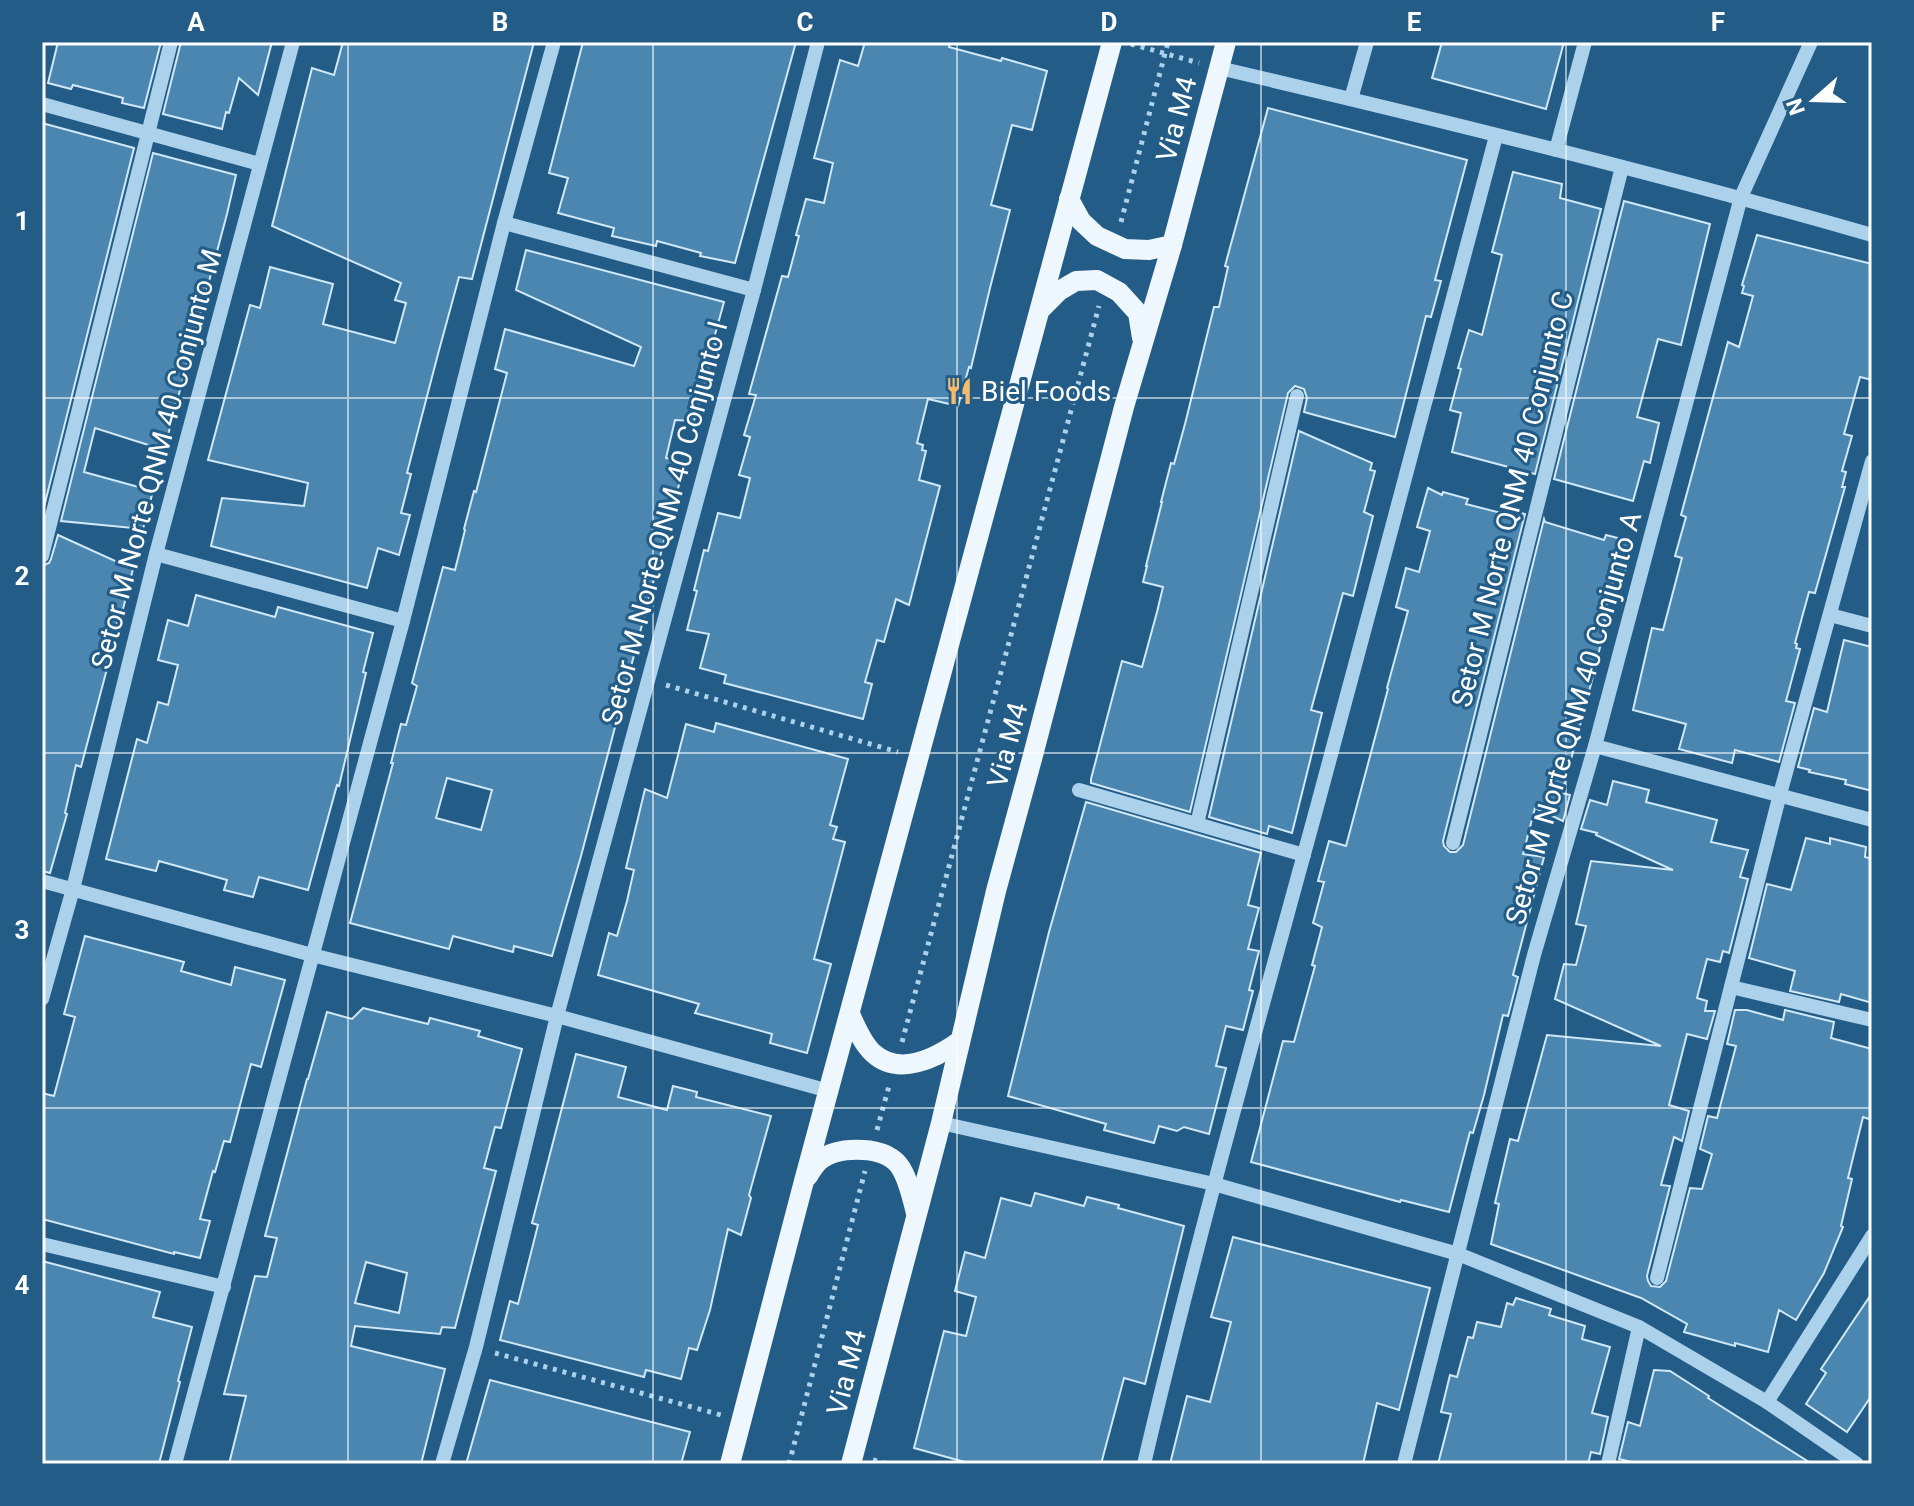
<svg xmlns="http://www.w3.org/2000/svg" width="1914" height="1506" viewBox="0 0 1914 1506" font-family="Roboto,sans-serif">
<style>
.building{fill:#4a86af;stroke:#d0e8f7;stroke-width:2;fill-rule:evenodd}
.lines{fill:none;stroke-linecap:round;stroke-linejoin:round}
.path{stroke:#acd1ea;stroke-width:5;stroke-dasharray:4 6;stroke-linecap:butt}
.minor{stroke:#acd1ea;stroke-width:14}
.major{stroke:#eff7fe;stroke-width:20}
.grid{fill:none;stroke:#fff;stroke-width:2;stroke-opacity:0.55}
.labels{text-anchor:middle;stroke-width:6;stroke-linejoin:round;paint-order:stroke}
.street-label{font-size:28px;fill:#fff;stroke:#225c87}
.poi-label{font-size:28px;fill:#fff;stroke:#225c87;text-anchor:start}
.neatline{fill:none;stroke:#fff;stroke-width:3}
.grid-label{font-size:26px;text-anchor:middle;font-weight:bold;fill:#fff}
</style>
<rect width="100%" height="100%" fill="#225c87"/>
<g class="building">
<polygon points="58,42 161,42 144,108 122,103 123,98 73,85 71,89 48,83"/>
<polygon points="181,42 272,42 258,95 239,78 229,113 226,112 222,129 163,114"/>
<polygon points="343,42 534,42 472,279 459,277 438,354 407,473 411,474 401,513 410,515 399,555 378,548 367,588 211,546 222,498 304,506 308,483 208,460 250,305 260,308 270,267 333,284 323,324 395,343 406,303 395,300 401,283 272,226 312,68 334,75"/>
<polygon points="583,42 796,42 735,263 700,256 701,253 657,241 656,246 612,236 614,228 558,213 568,178 549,173"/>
<polygon points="865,42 950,42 949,47 1001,61 1002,58 1047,71 1032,130 1012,125 991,205 1010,210 990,288 971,368 969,367 958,406 928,399 917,443 923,445 922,450 926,451 919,480 940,486 909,605 896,599 884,642 877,640 865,682 872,684 863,719 724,683 726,675 700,668 709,634 687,630 697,591 694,590 704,550 708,551 718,513 740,518 750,478 739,475 750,437 744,435 756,395 749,394 782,276 788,277 799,236 796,235 806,199 824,203 833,163 814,158 840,60 858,66"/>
<polygon points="1442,42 1564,42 1546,109 1432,78"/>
<polygon points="1268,108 1467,160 1435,280 1441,281 1431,317 1426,316 1395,437 1304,412 1307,398 1304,389 1295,386 1288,393 1190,812 1091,783 1091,779 1122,661 1142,667 1157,612 1163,587 1143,582 1147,566 1146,566 1162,502 1161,502 1171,463 1174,464 1185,424 1214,307 1219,307 1228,267 1225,266"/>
<polygon points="42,123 134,148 42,515"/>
<polygon points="153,153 236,175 227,214 164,450 95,428 84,472 153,491 143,529 61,521"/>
<polygon points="1513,172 1562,184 1560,198 1601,209 1535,474 1452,452 1461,413 1450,410 1461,369 1458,368 1469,330 1482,335 1502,255 1492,252"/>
<polygon points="1624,201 1710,224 1681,345 1658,339 1637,417 1659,423 1650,463 1644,461 1633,501 1554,479"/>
<polygon points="1757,235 1872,264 1872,380 1860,377 1844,434 1852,436 1842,471 1846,472 1842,487 1845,487 1815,593 1809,592 1795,643 1797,644 1796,648 1800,649 1786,701 1795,703 1779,762 1735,750 1732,763 1679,749 1686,724 1633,710 1652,628 1663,630 1682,558 1675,556 1686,517 1681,515 1728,342 1739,347 1753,296 1742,293 1744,286 1742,285"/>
<path d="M526 250 724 302 713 342 716 343 694 421 675 420 666 458 685 462 581 856 552 956 514 946 513 952 453 936 449 949 350 923 393 763H391L401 724 406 725 417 686 412 683 443 567 455 570 465 530 464 529 474 491 476 492 507 373 495 369 505 329 634 366 641 347 516 290ZM447 778 492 790 481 830 436 818Z"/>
<polygon points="1299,431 1372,463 1370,470 1375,471 1364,512 1373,516 1353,596 1343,593 1311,710 1322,713 1292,833 1269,826 1267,834 1209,817"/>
<polygon points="1428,488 1442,495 1443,492 1468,499 1466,504 1501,513 1510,510 1525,514 1443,841 1444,846 1450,852 1456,852 1463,845 1544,519 1545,522 1604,540 1606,535 1633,542 1622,583 1613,581 1604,619 1606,621 1595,669 1562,793 1570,795 1563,821 1535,808 1523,854 1544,857 1513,975 1518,977 1515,989 1508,1016 1503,1015 1484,1095 1473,1133 1470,1132 1449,1212 1401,1200 1400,1202 1251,1162 1283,1041 1294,1042 1315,966 1312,965 1322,927 1313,923 1324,882 1318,881 1329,841 1346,846 1388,689 1387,688 1408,611 1396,607 1406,568 1419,572 1430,531 1417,527"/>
<polygon points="58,535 133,569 123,609 121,609 111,646 113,646 81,767 76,765 65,813 67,814 50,873 42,871 42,566 49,563 51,559"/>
<polygon points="196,595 275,617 278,607 373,633 363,672 366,673 339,786 337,785 308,890 259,877 253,897 224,890 227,880 159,861 156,871 106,859 137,739 147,743 158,702 168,705 178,665 158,660 168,620 188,626"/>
<polygon points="1844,640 1872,647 1872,791 1845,784 1846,780 1809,772 1810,770 1798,767 1814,708 1827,712"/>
<polygon points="716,723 848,759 830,825 837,827 833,839 845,842 814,959 831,964 807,1053 770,1043 772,1034 695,1013 699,1004 598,975 609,933 617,936 627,901 634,870 626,868 645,789 667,798 686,724 714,732"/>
<polygon points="1613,781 1649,790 1646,802 1717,820 1711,842 1748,850 1740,877 1748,879 1729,953 1723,951 1720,962 1707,959 1697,998 1707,1001 1705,1011 1715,1011 1707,1039 1687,1034 1669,1105 1689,1111 1682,1141 1674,1137 1661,1185 1670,1186 1647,1276 1648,1281 1651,1286 1660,1287 1666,1281 1690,1188 1702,1189 1712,1154 1700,1149 1708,1116 1717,1118 1736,1046 1727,1044 1735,1010 1747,1010 1783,1020 1785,1010 1834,1022 1831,1038 1872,1049 1872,1120 1863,1117 1848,1178 1852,1179 1841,1226 1843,1227 1824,1273 1796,1320 1779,1310 1768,1352 1735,1343 1735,1346 1684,1332 1687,1324 1641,1298 1491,1244 1499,1204 1495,1203 1510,1139 1518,1141 1547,1035 1661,1046 1555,999 1564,964 1576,965 1586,926 1576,924 1591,861 1673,870 1596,835 1597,833 1581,829 1590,800 1607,805"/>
<polygon points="1086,802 1261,853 1248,905 1259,908 1248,949 1259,951 1249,990 1253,991 1243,1030 1226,1026 1216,1066 1226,1068 1209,1134 1184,1127 1177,1131 1159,1126 1154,1143 1104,1130 1106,1124 1008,1096 1049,932"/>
<polygon points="1806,838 1830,844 1830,838 1866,847 1865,857 1872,859 1872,1003 1841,994 1839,1002 1790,991 1795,971 1749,958 1767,884 1791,890"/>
<polygon points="85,936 184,962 181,971 231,985 235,967 285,980 261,1067 251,1064 230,1142 224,1141 215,1172 213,1171 200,1219 210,1221 200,1258 174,1252 174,1254 42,1219 42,1093 54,1096 75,1017 64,1014"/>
<path d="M363 1008 428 1024 430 1018 480 1031 478 1036 522 1049 501 1128 495 1127 484 1168 496 1171 455 1328 442 1327 440 1334 355 1326 351 1346 445 1369 421 1464H229L246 1396 224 1394 255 1276 267 1277 277 1238 265 1236 307 1079H308L327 1012 352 1019ZM366 1262 407 1273 399 1313 355 1303Z"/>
<polygon points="576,1054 626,1067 618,1097 667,1110 673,1086 697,1092 696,1097 771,1116 749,1195 751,1198 741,1235 728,1229 710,1310 697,1350 689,1348 681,1379 646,1370 644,1377 500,1340 510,1301 518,1304 538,1225 532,1223"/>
<polygon points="1035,1193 1084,1206 1087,1197 1119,1205 1118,1208 1184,1226 1145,1384 1124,1378 1101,1464 972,1464 914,1448 944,1331 966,1336 976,1297 955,1291 965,1252 985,1258 1001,1198 1031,1206"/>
<polygon points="1233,1237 1430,1288 1399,1410 1377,1403 1363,1464 1170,1464 1187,1396 1210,1402 1231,1322 1211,1317"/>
<polygon points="42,1261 160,1292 153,1317 192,1327 178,1381 180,1382 159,1464 42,1464"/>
<polygon points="1872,1293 1872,1395 1847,1432 1806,1404 1826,1373 1821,1369"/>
<polygon points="1516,1298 1551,1309 1549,1315 1585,1326 1582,1339 1610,1347 1592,1413 1608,1417 1600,1454 1591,1452 1588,1464 1438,1464 1451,1414 1441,1412 1450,1375 1457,1377 1468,1337 1473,1338 1477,1322 1501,1327 1507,1303 1513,1305"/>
<polygon points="1654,1370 1670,1371 1709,1396 1708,1398 1812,1464 1640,1464 1619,1459 1628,1422 1640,1426"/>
<polygon points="490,1380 690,1432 681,1464 466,1464"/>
</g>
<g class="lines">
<g class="path">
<polyline points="1131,44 1199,63"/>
<polyline points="1121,222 1168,42"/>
<polyline points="666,685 898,752"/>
<polyline points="902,1042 1099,306"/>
<polyline points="877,1130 889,1086"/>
<polyline points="495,1353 721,1415"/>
<polyline points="873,1460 888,1464"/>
<polyline points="789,1464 865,1171"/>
</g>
<g class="minor">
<path d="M1219 68C1438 119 1656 173 1872 235"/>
<polyline points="1351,99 1367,42"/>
<polyline points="42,104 260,164"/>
<polyline points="1556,150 1585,42"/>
<polyline points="504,223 754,290"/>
<polyline points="156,554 403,621"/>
<polyline points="42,556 171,42"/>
<polyline points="1830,615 1872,626"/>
<polyline points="1595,746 1872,820"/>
<polyline points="1079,790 1304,855"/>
<polyline points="1197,824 1297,396"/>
<polyline points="1453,843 1622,167"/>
<polyline points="42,881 312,955 557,1016 829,1091"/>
<polyline points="1731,987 1872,1020"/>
<polyline points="42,999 73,889 156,554 293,42"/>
<polyline points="941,1123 1214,1184 1458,1254 1639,1327 1767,1402 1857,1464"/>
<polyline points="42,1244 224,1287"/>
<polyline points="1657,1278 1780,794 1872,461"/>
<polyline points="1767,1402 1872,1236"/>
<polyline points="175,1464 403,621 504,223 554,42"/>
<polyline points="442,1464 476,1347 557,1016 754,290 818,42"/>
<path d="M1144 1464C1196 1242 1258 1023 1318 803 1378 581 1437 358 1496 136"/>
<polyline points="1404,1464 1534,955 1595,746 1741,197 1811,42"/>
<polyline points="1608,1464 1639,1327"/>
</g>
<g class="major">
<polyline points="1069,199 1081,221 1097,236 1125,249 1149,250 1172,245"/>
<polyline points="1042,308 1059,291 1076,281 1097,280 1119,292 1138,313 1142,338"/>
<path d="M850 1014C856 1027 862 1043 873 1053 899 1077 936 1058 960 1041"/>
<path d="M808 1176C811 1171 815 1165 819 1161 836 1146 878 1146 895 1161 907 1171 912 1198 916 1213"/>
<polyline points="730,1464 804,1181 1112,42"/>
<polyline points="851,1464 941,1123 996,891 1032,759 1124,407 1172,245 1226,42"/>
</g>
</g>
<path class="grid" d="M348 42V1464M653 42V1464M957 42V1464M1261 42V1464M1566 42V1464M42 398H1872M42 753H1872M42 1108H1872"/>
<defs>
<g id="restaurant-bare" transform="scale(2.16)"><path d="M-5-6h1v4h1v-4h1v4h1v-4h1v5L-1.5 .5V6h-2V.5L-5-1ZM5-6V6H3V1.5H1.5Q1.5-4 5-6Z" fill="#f6ba6d" stroke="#225c87" stroke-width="2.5" paint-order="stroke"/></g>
</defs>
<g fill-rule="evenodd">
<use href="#restaurant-bare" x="959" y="391"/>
</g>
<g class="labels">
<g class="street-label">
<text transform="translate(1176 119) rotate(-75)" y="10">Via M4</text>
<text transform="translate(156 459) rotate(-75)" y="10">Setor M Norte QNM 40 Conjunto M</text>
<text transform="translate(1512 499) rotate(-76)" y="10">Setor M Norte QNM 40 Conjunto C</text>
<text transform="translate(664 523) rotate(-75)" y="10">Setor M Norte QNM 40 Conjunto I</text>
<text transform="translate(1573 718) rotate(-74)" y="10">Setor M Norte QNM 40 Conjunto A</text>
<text transform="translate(1007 745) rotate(-75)" y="10">Via M4</text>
<text transform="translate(846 1372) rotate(-76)" y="10">Via M4</text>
</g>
<g class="poi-label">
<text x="981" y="401">Biel Foods</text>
</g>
</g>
<rect width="1914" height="1506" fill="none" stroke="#225c87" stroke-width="88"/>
<g transform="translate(1814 100) rotate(250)" stroke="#225c87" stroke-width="6" paint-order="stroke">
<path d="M0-6L14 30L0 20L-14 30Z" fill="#ffffff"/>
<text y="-12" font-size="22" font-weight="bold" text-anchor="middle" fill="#ffffff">N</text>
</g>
<rect x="44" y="44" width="1826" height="1418" class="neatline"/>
<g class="grid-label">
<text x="196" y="31">A</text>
<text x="500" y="31">B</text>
<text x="805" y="31">C</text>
<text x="1109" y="31">D</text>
<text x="1414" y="31">E</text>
<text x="1718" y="31">F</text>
<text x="22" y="230">1</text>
<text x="22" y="585">2</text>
<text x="22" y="939">3</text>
<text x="22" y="1294">4</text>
</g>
</svg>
